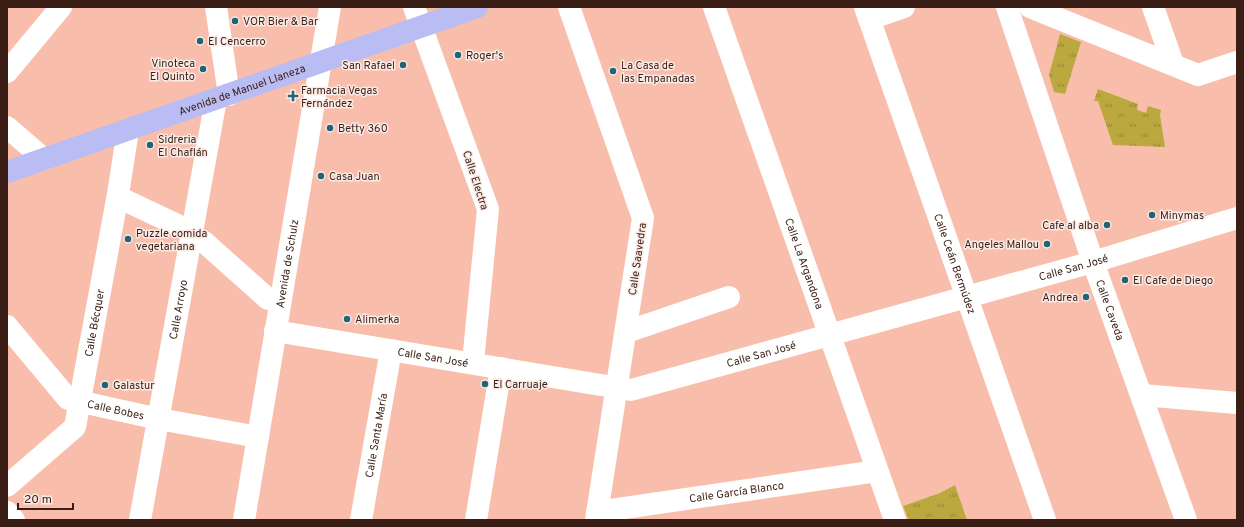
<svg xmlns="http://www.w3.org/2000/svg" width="1244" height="527" viewBox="0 0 1244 527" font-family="Overpass,sans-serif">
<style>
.grass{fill:url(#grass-tufts)}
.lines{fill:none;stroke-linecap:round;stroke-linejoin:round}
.minor{stroke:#fff;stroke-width:22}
.major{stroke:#b9bdf4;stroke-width:22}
.poi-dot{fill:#206476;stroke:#faebe6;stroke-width:1.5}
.labels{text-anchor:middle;stroke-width:3;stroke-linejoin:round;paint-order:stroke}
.poi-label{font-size:11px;fill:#3a1e15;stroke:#faebe6;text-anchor:start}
.street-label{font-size:11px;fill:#3a1e15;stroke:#faebe6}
</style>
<defs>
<pattern id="grass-tufts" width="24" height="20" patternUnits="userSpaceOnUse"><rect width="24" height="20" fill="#bba83e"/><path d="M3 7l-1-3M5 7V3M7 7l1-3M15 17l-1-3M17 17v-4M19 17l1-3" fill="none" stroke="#983"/></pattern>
</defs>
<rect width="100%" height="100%" fill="#f9beab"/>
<g class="grass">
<polygon points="1060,34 1081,42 1065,94 1054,92 1049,75"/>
<polygon points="1098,89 1138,104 1137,110 1146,113 1148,106 1161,110 1160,115 1165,147 1113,145 1098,101 1094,101"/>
<polygon points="955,485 967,520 909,520 903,506 940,493"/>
</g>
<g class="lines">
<g class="minor">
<polyline points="216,7 229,95"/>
<polyline points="414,7 488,209 473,362"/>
<polyline points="569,7 643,218 596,520"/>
<path id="s1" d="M714 7 895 520"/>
<path id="s2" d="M865 7 1045 520"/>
<path id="s3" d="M1007 7 1093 262 1186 520"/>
<polyline points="1030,7 1198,75 1237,62"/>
<polyline points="1153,7 1173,64"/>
<polyline points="869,19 904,7"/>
<polyline points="7,72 61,7"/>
<polyline points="7,127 44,159"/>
<polyline points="118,197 192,232"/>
<polyline points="203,241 268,299"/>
<path id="s4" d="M7 326 68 399 159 419 258 437"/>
<path id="s5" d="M275 331 631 390 1093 262 1237 218"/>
<polyline points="626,332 729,297"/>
<polyline points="1142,395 1237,403"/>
<path id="s6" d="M7 486 75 427 118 194 128 130"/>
<polyline points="7,512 14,520"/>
<path id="s7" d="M597 512 877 471"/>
<path id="s8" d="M140 520 216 99"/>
<path id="s9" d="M244 520 330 7"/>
<path id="s10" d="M361 520 391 350"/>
<polyline points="476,520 501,368"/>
</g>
<path class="major" id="s11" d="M7 172 477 7"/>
</g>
<g class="poi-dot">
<circle cx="235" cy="21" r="4"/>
<circle cx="200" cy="41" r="4"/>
<circle cx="458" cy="55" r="4"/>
<circle cx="403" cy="65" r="4"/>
<circle cx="203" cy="69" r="4"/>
<circle cx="613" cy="71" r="4"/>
<path d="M291 90h4v4h4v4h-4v4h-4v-4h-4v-4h4z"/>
<circle cx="330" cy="128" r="4"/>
<circle cx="150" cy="145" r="4"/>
<circle cx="321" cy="176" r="4"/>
<circle cx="1152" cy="215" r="4"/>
<circle cx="1107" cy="225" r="4"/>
<circle cx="128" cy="239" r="4"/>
<circle cx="1047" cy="244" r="4"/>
<circle cx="1125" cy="280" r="4"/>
<circle cx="1086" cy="297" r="4"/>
<circle cx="347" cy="319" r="4"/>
<circle cx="485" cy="384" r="4"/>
<circle cx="105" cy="385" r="4"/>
</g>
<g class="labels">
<g class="poi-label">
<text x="243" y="25">VOR Bier &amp; Bar</text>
<text x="208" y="45">El Cencerro</text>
<text x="466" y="59">Roger's</text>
<text x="195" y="67" text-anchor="end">Vinoteca<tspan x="195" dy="13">El Quinto</tspan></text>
<text x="395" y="69" text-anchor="end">San Rafael</text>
<text x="621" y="69">La Casa de<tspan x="621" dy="13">las Empanadas</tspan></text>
<text x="301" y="94">Farmacia Vegas<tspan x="301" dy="13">Fernández</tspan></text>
<text x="338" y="132">Betty 360</text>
<text x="158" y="143">Sidreria<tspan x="158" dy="13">El Chaflán</tspan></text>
<text x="329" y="180">Casa Juan</text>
<text x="1160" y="219">Minymas</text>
<text x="1099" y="229" text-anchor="end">Cafe al alba</text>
<text x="136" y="237">Puzzle comida<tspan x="136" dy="13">vegetariana</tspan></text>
<text x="1039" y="248" text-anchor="end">Angeles Mallou</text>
<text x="1133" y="284">El Cafe de Diego</text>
<text x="1078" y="301" text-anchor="end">Andrea</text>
<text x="355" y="323">Alimerka</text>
<text x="493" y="388">El Carruaje</text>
<text x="113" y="389">Galastur</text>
</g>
<g class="street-label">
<text dy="4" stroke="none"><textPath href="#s11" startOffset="249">Avenida de Manuel Llaneza</textPath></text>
<text transform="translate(476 180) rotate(72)" y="4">Calle Electra</text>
<text transform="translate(637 259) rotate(-82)" y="4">Calle Saavedra</text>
<text dy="4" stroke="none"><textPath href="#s9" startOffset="260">Avenida de Schulz</textPath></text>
<text dy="4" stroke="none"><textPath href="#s2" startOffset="272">Calle Ceán Bermúdez</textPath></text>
<text dy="4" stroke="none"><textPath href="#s1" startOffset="272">Calle La Argandona</textPath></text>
<text dy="4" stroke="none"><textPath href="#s5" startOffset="820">Calle San José</textPath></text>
<text dy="4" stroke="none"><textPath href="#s3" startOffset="320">Calle Caveda</textPath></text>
<text dy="4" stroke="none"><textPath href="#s8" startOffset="214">Calle Arroyo</textPath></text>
<text dy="4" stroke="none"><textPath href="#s6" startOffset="196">Calle Bécquer</textPath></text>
<text dy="4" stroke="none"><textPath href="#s5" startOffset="496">Calle San José</textPath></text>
<text dy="4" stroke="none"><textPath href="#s5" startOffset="160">Calle San José</textPath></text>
<text dy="4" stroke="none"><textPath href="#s4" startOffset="144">Calle Bobes</textPath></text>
<text dy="4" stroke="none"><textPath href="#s10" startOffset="86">Calle Santa María</textPath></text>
<text dy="4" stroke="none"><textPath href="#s7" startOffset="141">Calle García Blanco</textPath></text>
</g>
</g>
<rect width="1244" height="527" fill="none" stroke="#3a1e15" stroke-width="16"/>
<path d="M18 503v6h55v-6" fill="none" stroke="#3a1e15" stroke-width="2"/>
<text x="24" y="503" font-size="12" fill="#3a1e15" stroke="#faebe6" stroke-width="3" paint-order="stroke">20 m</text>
</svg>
